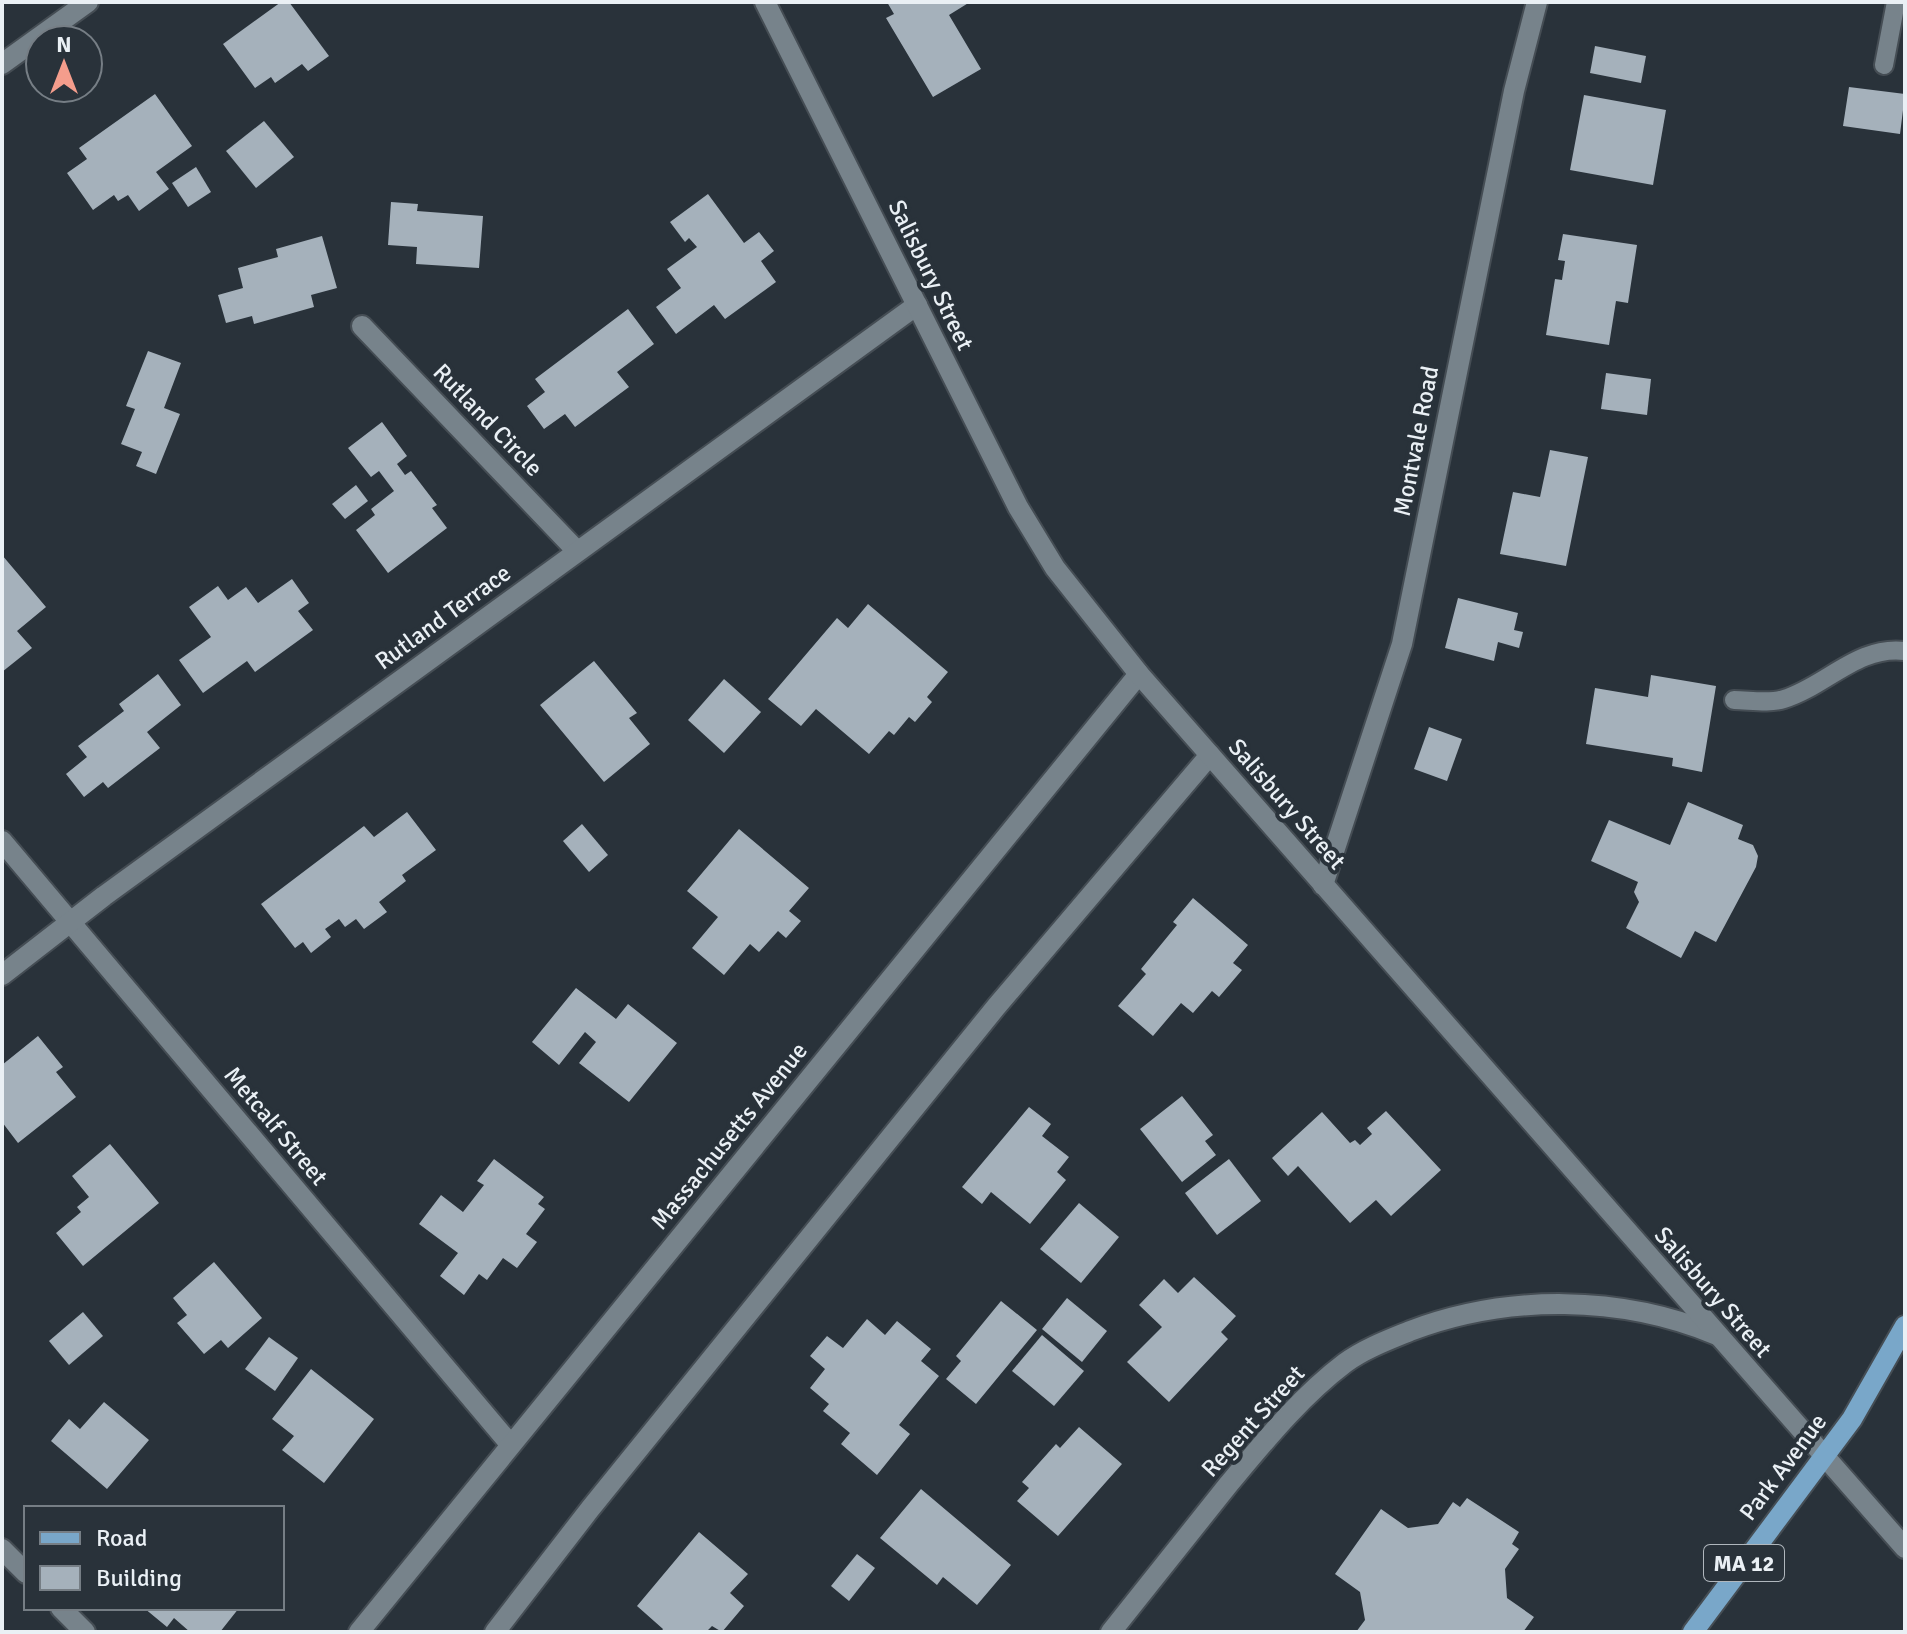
<svg xmlns="http://www.w3.org/2000/svg" width="1907" height="1634" viewBox="0 0 1907 1634" font-family="Signika,sans-serif">
<style>
.building{fill:#a5b1bb}
.lines{fill:none;stroke-linecap:round;stroke-linejoin:round}
.service-casing{stroke:#454d54;stroke-width:22}
.minor-casing{stroke:#454d54;stroke-width:24}
.secondary-casing{stroke:#454d54;stroke-width:24}
.primary-casing{stroke:#454d54;stroke-width:24}
.service{stroke:#77838b;stroke-width:18}
.minor{stroke:#77838b;stroke-width:20}
.secondary{stroke:#77838b;stroke-width:20}
.primary{stroke:#79a7c9;stroke-width:20}
.labels{text-anchor:middle;stroke-width:8;stroke-linejoin:round;paint-order:stroke}
.shield{fill:#29323a;stroke:#b0b7bd;stroke-width:2}
.shield-label{font-size:22px;font-weight:bold;fill:#eaf0f5}
.street-label{font-size:24px;fill:#eaf0f5;stroke:#29323a}
</style>
<rect width="100%" height="100%" fill="#29323a"/>
<g class="building">
<polygon points="281,2 289,2 329,56 308,71 302,64 275,83 271,77 255,88 223,44"/>
<polygon points="887,2 970,2 949,15 981,69 933,97 886,18 894,14"/>
<polygon points="1595,46 1646,56 1641,83 1590,73"/>
<polygon points="1849,87 1905,94 1900,134 1843,126"/>
<polygon points="155,94 192,146 156,172 169,189 139,211 128,195 118,201 114,195 93,210 67,173 87,159 79,148"/>
<polygon points="1584,95 1666,110 1653,185 1570,170"/>
<polygon points="264,121 294,157 256,188 226,151"/>
<polygon points="196,167 211,192 188,207 172,183"/>
<polygon points="708,194 744,243 759,232 774,251 761,261 776,282 725,319 714,305 676,334 656,307 681,288 667,269 697,247 689,238 685,242 670,222"/>
<polygon points="391,202 418,204 417,211 483,216 479,268 416,264 417,247 388,245"/>
<polygon points="1563,234 1637,245 1628,303 1616,301 1609,345 1546,335 1555,279 1562,280 1565,261 1558,260"/>
<polygon points="322,236 337,288 311,295 314,307 254,324 252,316 226,323 218,295 243,288 238,268 278,257 276,249"/>
<polygon points="628,309 654,344 617,372 629,387 575,427 565,414 544,429 527,406 545,392 535,379"/>
<polygon points="148,351 181,363 164,408 180,414 156,474 136,466 142,452 121,444 135,409 126,406"/>
<polygon points="1606,373 1651,379 1647,415 1601,409"/>
<polygon points="382,422 407,456 397,464 405,475 411,471 437,505 432,508 447,528 388,573 356,530 375,515 371,509 394,491 379,471 371,477 348,448"/>
<polygon points="1550,450 1588,457 1566,566 1500,554 1513,492 1540,497"/>
<polygon points="356,485 368,501 345,519 332,504"/>
<polygon points="2,555 46,607 17,631 32,648 2,672"/>
<polygon points="292,579 309,603 298,611 313,630 255,672 247,661 203,693 179,660 211,637 189,607 218,586 228,600 246,587 258,603"/>
<polygon points="1458,598 1518,613 1514,630 1523,632 1519,648 1498,642 1494,661 1445,648"/>
<polygon points="868,604 948,672 927,697 932,702 915,722 909,717 894,735 889,731 869,754 816,709 801,726 768,699 837,618 848,628"/>
<polygon points="594,661 637,713 629,718 650,744 604,782 540,705"/>
<polygon points="158,674 181,705 147,732 160,748 108,788 103,782 84,797 66,774 87,757 78,746 124,711 119,704"/>
<polygon points="1651,675 1716,686 1702,772 1672,766 1673,758 1586,744 1595,688 1648,697"/>
<polygon points="724,679 761,712 724,753 688,720"/>
<polygon points="1429,727 1462,739 1447,781 1414,769"/>
<polygon points="1688,802 1743,825 1738,839 1753,845 1758,856 1756,867 1716,942 1695,931 1681,958 1626,928 1639,902 1634,892 1638,882 1591,861 1609,820 1670,845"/>
<polygon points="407,812 436,850 402,875 406,881 379,902 387,912 364,929 356,919 345,927 339,919 325,929 331,937 311,953 303,942 295,948 261,904 364,826 374,837"/>
<polygon points="582,824 608,855 589,872 563,841"/>
<polygon points="739,829 809,888 789,911 801,921 786,938 778,931 759,952 750,944 724,975 692,948 718,917 687,891"/>
<polygon points="1193,898 1248,945 1233,963 1242,970 1219,997 1212,991 1193,1013 1181,1003 1153,1036 1118,1006 1146,974 1141,969 1177,925 1173,922"/>
<polygon points="576,988 616,1019 628,1004 677,1043 629,1102 579,1063 596,1042 585,1032 559,1065 532,1042"/>
<polygon points="38,1036 63,1067 56,1072 76,1097 18,1143 2,1122 2,1065"/>
<polygon points="1182,1096 1213,1135 1205,1141 1216,1155 1182,1182 1140,1129"/>
<polygon points="1029,1107 1051,1124 1042,1136 1069,1157 1057,1172 1066,1180 1030,1224 991,1192 982,1204 962,1187"/>
<polygon points="1386,1111 1441,1170 1391,1216 1376,1200 1350,1223 1298,1166 1288,1176 1272,1158 1322,1112 1350,1143 1355,1140 1360,1145 1372,1134 1367,1128"/>
<polygon points="110,1144 159,1203 83,1266 56,1233 81,1212 77,1207 89,1197 72,1176"/>
<polygon points="494,1159 544,1197 538,1204 545,1209 526,1234 537,1242 517,1268 503,1258 487,1280 479,1274 464,1295 440,1276 458,1253 419,1224 441,1195 463,1212 484,1185 477,1181"/>
<polygon points="1229,1159 1261,1201 1217,1235 1185,1193"/>
<polygon points="1079,1203 1119,1237 1081,1283 1040,1249"/>
<polygon points="214,1262 262,1318 228,1348 221,1340 204,1354 177,1323 187,1315 173,1298"/>
<polygon points="1194,1277 1236,1316 1221,1332 1228,1339 1169,1402 1127,1362 1162,1327 1139,1305 1164,1279 1178,1293"/>
<polygon points="1067,1298 1107,1331 1082,1362 1042,1329"/>
<polygon points="1001,1301 1037,1330 976,1404 946,1379 961,1361 956,1356"/>
<polygon points="83,1312 103,1336 69,1365 49,1341"/>
<polygon points="867,1319 885,1335 897,1321 931,1349 921,1361 939,1376 899,1425 910,1434 877,1475 841,1444 850,1433 823,1411 829,1404 810,1388 825,1369 810,1356 827,1336 843,1348"/>
<polygon points="1042,1335 1084,1371 1054,1406 1012,1371"/>
<polygon points="269,1337 298,1358 275,1391 245,1369"/>
<polygon points="311,1369 374,1419 324,1483 282,1450 294,1436 272,1419"/>
<polygon points="104,1402 149,1440 107,1489 51,1441 69,1419 80,1429"/>
<polygon points="1079,1427 1122,1464 1058,1536 1017,1501 1029,1488 1022,1482 1056,1444 1060,1448"/>
<polygon points="921,1489 1011,1565 977,1605 943,1577 937,1585 880,1538"/>
<polygon points="1467,1498 1519,1532 1512,1544 1519,1549 1505,1569 1507,1598 1534,1617 1523,1632 1356,1632 1365,1620 1360,1592 1335,1574 1381,1509 1408,1528 1438,1524 1453,1502 1460,1507"/>
<polygon points="699,1532 748,1574 730,1593 744,1606 722,1632 712,1626 706,1632 661,1632 663,1629 637,1606"/>
<polygon points="857,1554 875,1568 849,1601 831,1586"/>
<polygon points="144,1608 239,1608 220,1632 190,1632 174,1618 167,1627"/>
</g>
<g class="lines">
<g class="service-casing">
<g id="service">
<polyline points="1884,65 1896,2"/>
<path d="M1734 700C1749 700 1769 704 1784 699 1826 686 1858 645 1905 651"/>
</g>
</g>
<g class="minor-casing">
<g id="minor">
<polyline points="2,64 88,2"/>
<polyline points="362,326 577,551"/>
<polyline points="2,841 510,1444"/>
<polyline points="1323,885 1402,644 1514,91 1537,2"/>
<polyline points="2,975 104,896 917,305"/>
<polyline points="2,1549 26,1573"/>
<polyline points="61,1608 85,1632"/>
<polyline points="359,1632 1139,674"/>
<polyline points="495,1632 590,1509 996,1007 1210,755"/>
<path d="M1111 1632C1150 1583 1189 1534 1228 1485 1264 1442 1300 1397 1345 1363 1364 1349 1388 1340 1410 1331 1508 1294 1621 1295 1717 1335"/>
</g>
</g>
<g class="secondary-casing">
<polyline id="secondary" points="765,2 1018,507 1055,568 1139,674 1905,1548"/>
</g>
<g class="primary-casing">
<polyline id="primary" points="1693,1632 1852,1419 1905,1326"/>
</g>
<use href="#service" class="service"/>
<use href="#minor" class="minor"/>
<use href="#secondary" class="secondary"/>
<use href="#primary" class="primary"/>
</g>
<g class="labels">
<rect class="shield" x="1704" y="1545" width="80" height="36" rx="6"/>
<g class="shield-label">
<text x="1744" y="1571">MA 12</text>
</g>
<g class="street-label">
<text transform="translate(931 275) rotate(64)" y="8">Salisbury Street</text>
<text transform="translate(488 420) rotate(46)" y="8">Rutland Circle</text>
<text transform="translate(1416 441) rotate(-79)" y="8">Montvale Road</text>
<text transform="translate(443 617) rotate(-36)" y="8">Rutland Terrace</text>
<text transform="translate(1287 804) rotate(49)" y="8">Salisbury Street</text>
<text transform="translate(276 1126) rotate(50)" y="8">Metcalf Street</text>
<text transform="translate(729 1136) rotate(-51)" y="8">Massachusetts Avenue</text>
<text transform="translate(1713 1292) rotate(49)" y="8">Salisbury Street</text>
<text transform="translate(1253 1421) rotate(-48)" y="8">Regent Street</text>
<text transform="translate(1783 1467) rotate(-53)" y="8">Park Avenue</text>
</g>
</g>
<rect width="1907" height="1634" fill="none" stroke="#eaf0f5" stroke-width="8"/>
<rect x="24" y="1506" width="260" height="104" fill="#29323a" stroke="#767e85" stroke-width="2"/>
<rect x="40" y="1532" width="40" height="12" fill="#79a7c9" stroke="#767e85" stroke-width="2"/>
<text x="96" y="1546" font-size="24" fill="#eaf0f5">Road</text>
<rect x="40" y="1566" width="40" height="24" fill="#a5b1bb" stroke="#767e85" stroke-width="2"/>
<text x="96" y="1586" font-size="24" fill="#eaf0f5">Building</text>
<g transform="translate(64 64)"><circle r="38" fill="#29323a" stroke="#767e85" stroke-width="2"/>
<path d="M0-6L14 30L0 20L-14 30Z" fill="#f49d8c"/>
<text y="-12" font-size="22" font-weight="bold" text-anchor="middle" fill="#eaf0f5">N</text>
</g>
</svg>
